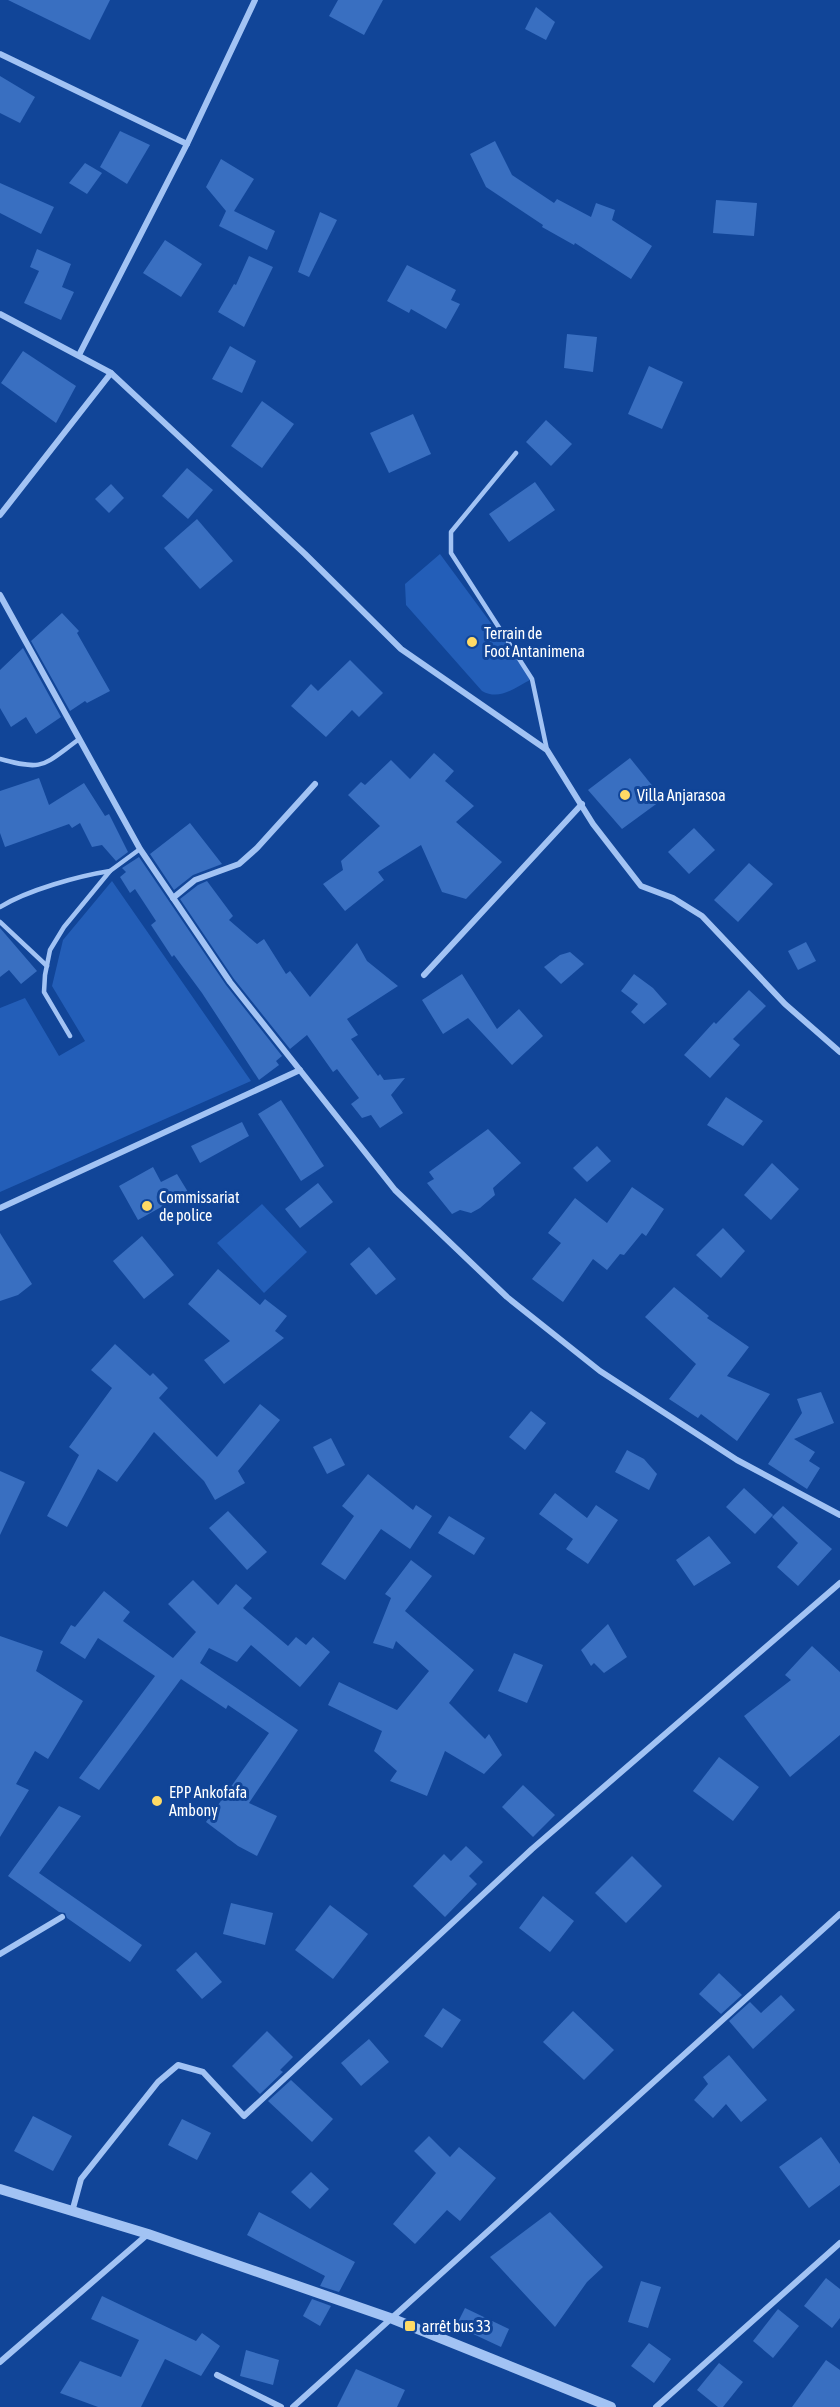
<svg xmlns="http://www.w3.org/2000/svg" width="840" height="2407" viewBox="0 0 840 2407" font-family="'Asap Condensed',sans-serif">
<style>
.green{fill:#235eb8}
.building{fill:#396fc1}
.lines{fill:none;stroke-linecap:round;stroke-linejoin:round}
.service{stroke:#a2c3f4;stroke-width:4.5}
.minor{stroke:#a2c3f4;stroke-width:6}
.tertiary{stroke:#a2c3f4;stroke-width:10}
.poi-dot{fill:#ffda65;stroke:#114598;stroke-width:2}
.labels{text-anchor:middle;stroke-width:6;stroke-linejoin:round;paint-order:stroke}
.poi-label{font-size:16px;fill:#fff;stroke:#114598;text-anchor:start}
</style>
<rect width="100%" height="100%" fill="#114598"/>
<g class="green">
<path d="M440 554 532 679C514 688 500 701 482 691L406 605 405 584Z"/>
<polygon points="112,881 251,1081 0,1192 0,1008 25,998 59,1056 85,1041 52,986 63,940"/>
<polygon points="262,1204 307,1252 264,1293 217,1243"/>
</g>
<g class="building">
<polygon points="8,0 110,0 90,40"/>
<polygon points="338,0 383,0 364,35 329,16"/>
<polygon points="536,7 555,22 546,40 525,29"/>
<polygon points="0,76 35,97 20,123 0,113"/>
<polygon points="120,131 150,145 127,184 100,167"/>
<polygon points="495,141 512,175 554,203 557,199 591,217 596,203 615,210 612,220 652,246 631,279 575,243 574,245 542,227 543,225 486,187 470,154"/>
<polygon points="221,159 254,179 234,211 275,231 267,250 219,226 226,211 206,187"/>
<polygon points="85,163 102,173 87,194 69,183"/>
<polygon points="0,183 54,207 41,234 0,213"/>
<polygon points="716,200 757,203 754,236 713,233"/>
<polygon points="320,212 337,220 309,277 298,272"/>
<polygon points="165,240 202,264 181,297 143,273"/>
<polygon points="37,249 71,264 62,287 74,292 61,320 24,303 39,271 30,267"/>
<polygon points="249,256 273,267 244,327 218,312 234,284 236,285"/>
<polygon points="407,265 456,290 451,300 460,304 446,329 411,309 409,313 387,301"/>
<polygon points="567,334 597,337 593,372 564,368"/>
<polygon points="230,346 256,361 242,393 212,379"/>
<polygon points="23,351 76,386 56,423 1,383"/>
<polygon points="649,366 683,382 662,429 628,414"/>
<polygon points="262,401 294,424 262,468 231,446"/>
<polygon points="413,414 431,454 389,473 370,433"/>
<polygon points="546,420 572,444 551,466 526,442"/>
<polygon points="187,468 213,490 188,519 162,496"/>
<polygon points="535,482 555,510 509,542 489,514"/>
<polygon points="111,484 124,498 109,513 95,499"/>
<polygon points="197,519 233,561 200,589 164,548"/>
<polygon points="62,613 79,631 77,633 110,691 87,703 85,701 70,711 31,641"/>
<polygon points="23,648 61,717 36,734 26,717 11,727 0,708 0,670"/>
<polygon points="350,660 383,693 359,717 352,710 326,737 291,706 311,684 318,691"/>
<polygon points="434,753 454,771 445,781 474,806 456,822 502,862 466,899 442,892 421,845 378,872 384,880 345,911 323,884 343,870 341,861 380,826 348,795 361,782 365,785 391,760 410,779"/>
<polygon points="630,758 663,799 622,829 588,790"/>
<polygon points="39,778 49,805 84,783 105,816 109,814 128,852 116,861 102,845 92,847 80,823 72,828 69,824 5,847 0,833 0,791"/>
<polygon points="190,823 222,864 193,875 174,890 150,854"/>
<polygon points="694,828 715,850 689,874 668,852"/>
<polygon points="139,857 226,985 282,1056 276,1061 279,1065 259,1080 202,993 174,955 172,957 151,925 156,921 135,889 130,893 120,877 126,872 122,868"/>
<polygon points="749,863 773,884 738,922 714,900"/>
<polygon points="207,881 233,916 229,920 257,944 264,939 286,974 290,971 310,997 357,943 367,961 398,986 347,1019 358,1035 351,1039 378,1076 380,1074 384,1080 405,1078 391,1095 403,1113 380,1128 371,1115 362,1118 351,1104 359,1098 337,1069 333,1072 307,1035 290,1049 234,979 180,899 198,885"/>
<polygon points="0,928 37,971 21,984 9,970 0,977"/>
<polygon points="806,942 816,961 798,970 788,951"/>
<polygon points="570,952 584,964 561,984 544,967 560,955"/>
<polygon points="462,974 497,1029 519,1009 543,1036 512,1065 468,1018 443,1034 422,1000"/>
<polygon points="634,974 653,988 667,1004 644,1024 631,1012 638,1004 621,991"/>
<polygon points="749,990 766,1006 733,1039 740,1045 710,1078 684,1055 714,1022 716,1024"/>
<polygon points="726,1097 763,1121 743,1146 707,1125"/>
<polygon points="281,1100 324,1166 301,1181 258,1114"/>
<polygon points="242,1122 249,1136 200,1163 191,1146"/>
<polygon points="488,1129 521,1163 493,1188 495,1195 480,1208 471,1213 460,1210 452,1214 427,1183 434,1179 429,1172"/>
<polygon points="597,1146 611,1161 587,1182 573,1168"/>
<polygon points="772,1163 799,1189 771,1220 744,1195"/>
<polygon points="153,1167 161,1182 177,1174 188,1192 138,1220 119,1186"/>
<polygon points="318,1183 333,1202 300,1228 285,1209"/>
<polygon points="632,1187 664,1209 646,1236 642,1233 624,1255 620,1254 607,1270 593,1259 563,1302 532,1279 561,1243 548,1233 575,1198 607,1223"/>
<polygon points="723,1228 745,1251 721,1278 696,1255"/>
<polygon points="0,1233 32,1284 18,1295 0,1301"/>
<polygon points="142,1236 174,1275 144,1299 113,1261"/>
<polygon points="369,1247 396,1279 376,1295 350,1264"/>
<polygon points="218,1269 260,1305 265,1299 287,1316 275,1331 284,1338 224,1384 204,1360 230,1341 188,1304"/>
<polygon points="674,1287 709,1316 707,1318 749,1347 727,1376 770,1394 737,1441 701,1414 698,1418 669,1399 696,1364 645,1317"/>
<polygon points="115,1344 150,1376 153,1373 168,1388 159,1398 217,1457 260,1404 280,1420 238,1471 245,1483 215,1500 204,1481 154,1432 117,1482 98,1469 67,1527 47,1516 79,1455 69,1447 112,1388 91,1370"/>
<polygon points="821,1392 834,1423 794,1439 815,1452 809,1461 820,1468 807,1489 768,1464 802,1413 797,1399"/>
<polygon points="531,1411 546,1423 525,1450 509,1437"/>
<polygon points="331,1438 345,1465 327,1474 313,1447"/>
<polygon points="627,1450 644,1459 657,1474 649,1490 615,1472"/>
<polygon points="0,1471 25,1482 0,1535"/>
<polygon points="368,1474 413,1510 416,1505 432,1516 410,1549 381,1529 345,1580 321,1564 354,1516 342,1506"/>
<polygon points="744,1488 773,1515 755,1534 726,1507"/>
<polygon points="555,1493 587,1518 596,1505 618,1520 588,1564 566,1549 573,1539 539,1514"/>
<polygon points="783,1506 832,1549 798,1586 777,1567 798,1543 772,1517"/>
<polygon points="228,1511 267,1552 247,1570 209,1528"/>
<polygon points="449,1516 485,1538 474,1555 438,1533"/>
<polygon points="709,1536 731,1563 694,1586 676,1560"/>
<polygon points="411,1560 432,1576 405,1611 474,1670 449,1703 485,1739 489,1734 502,1755 484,1774 445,1751 427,1796 390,1781 397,1771 374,1751 382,1731 328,1705 339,1682 397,1710 429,1671 396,1641 393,1649 373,1643 391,1598 385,1594"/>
<polygon points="193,1580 218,1605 236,1584 252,1598 243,1608 288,1646 296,1637 306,1645 313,1637 330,1652 300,1687 251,1645 237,1662 209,1648 200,1663 298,1730 249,1803 277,1816 257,1856 238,1846 206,1822 269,1733 228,1705 226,1709 181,1679 99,1790 79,1778 155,1676 98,1638 85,1659 60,1643 71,1625 75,1627 104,1591 130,1612 123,1621 173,1658 196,1632 168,1604"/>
<polygon points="608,1624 627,1657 604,1673 594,1663 591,1666 581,1650"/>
<polygon points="0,1636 43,1651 36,1671 83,1701 48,1759 35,1751 16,1784 29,1790 0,1837"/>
<polygon points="812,1646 840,1672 840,1735 790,1777 744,1716 791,1680 785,1675"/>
<polygon points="514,1653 543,1665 527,1703 498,1691"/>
<polygon points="719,1757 759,1787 733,1821 693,1791"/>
<polygon points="523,1785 555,1815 533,1837 502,1807"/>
<polygon points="59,1806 81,1816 39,1873 142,1945 130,1962 67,1918 65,1913 59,1912 8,1876"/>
<polygon points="466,1846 483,1862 469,1876 477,1884 445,1917 413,1886 444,1854 451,1861"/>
<polygon points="632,1856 662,1886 626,1923 595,1893"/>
<polygon points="543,1896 574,1921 550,1952 519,1928"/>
<polygon points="231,1903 273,1913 265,1945 223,1934"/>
<polygon points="330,1905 368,1934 333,1979 295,1950"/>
<polygon points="196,1952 222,1982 202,1999 176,1970"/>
<polygon points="719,1973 742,1995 721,2014 699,1994"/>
<polygon points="781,1995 795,2010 753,2049 729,2021 750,2002 761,2013"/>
<polygon points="443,2008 461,2020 442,2048 424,2036"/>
<polygon points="573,2011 614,2050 584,2080 543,2042"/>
<polygon points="267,2031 293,2057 280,2070 283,2072 260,2094 232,2066"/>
<polygon points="369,2039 389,2062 361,2086 341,2063"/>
<polygon points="729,2055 767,2100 741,2122 726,2104 713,2118 694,2100 708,2084 703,2077"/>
<polygon points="291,2080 333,2119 312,2142 268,2101"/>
<polygon points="33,2116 72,2136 53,2171 14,2151"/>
<polygon points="182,2119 211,2133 197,2160 168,2145"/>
<polygon points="429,2136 450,2157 459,2147 496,2178 460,2221 447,2210 415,2244 393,2224 436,2173 414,2151"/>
<polygon points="821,2137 840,2164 840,2185 809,2208 779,2167"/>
<polygon points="311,2172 329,2189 310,2209 291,2192"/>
<polygon points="259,2212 355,2262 339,2292 320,2286 325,2276 247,2235"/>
<polygon points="550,2212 603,2267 587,2282 555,2327 490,2257"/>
<polygon points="826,2278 840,2289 840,2318 832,2328 804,2306"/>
<polygon points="641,2281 661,2287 648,2328 628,2322"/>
<polygon points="102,2296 196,2341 202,2333 220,2346 201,2376 165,2359 141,2407 98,2407 60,2393 80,2361 121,2377 139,2340 91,2319"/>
<polygon points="312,2299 331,2306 320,2326 303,2316"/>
<polygon points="465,2308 509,2329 501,2347 456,2326"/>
<polygon points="778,2309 799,2326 773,2358 753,2341"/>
<polygon points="649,2343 671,2359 654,2383 631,2366"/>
<polygon points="246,2350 279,2360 273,2385 240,2376"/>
<polygon points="826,2360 840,2370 840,2407 792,2407"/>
<polygon points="719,2363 743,2382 723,2407 718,2407 697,2390"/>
<polygon points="356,2369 405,2390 397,2407 337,2407"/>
</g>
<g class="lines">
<g class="service">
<polyline points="516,453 451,532 451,553 532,679 547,750"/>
<path d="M0 759C44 771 42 766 78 740"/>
<path d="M0 907C28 890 78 876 110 871"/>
<polyline points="0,922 47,966"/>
<polyline points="70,1036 44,992 45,975 50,950 64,927 110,871 140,849"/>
</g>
<g class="minor">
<polyline points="0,54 187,144"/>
<polyline points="0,314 111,373 305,554 401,649 547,750 593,824 641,886 673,898 702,916 785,1004 840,1052"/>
<polyline points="79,355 187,144 255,0"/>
<polyline points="0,515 111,373"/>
<polyline points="0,595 140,849 230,982 395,1190 507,1297 600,1371 737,1460 840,1515"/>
<polyline points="173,898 195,880 239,864 257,848 315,784"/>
<polyline points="424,975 582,804"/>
<polyline points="0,1208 300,1070"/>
<polyline points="0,1954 62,1917"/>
<polyline points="72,2212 81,2179 158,2082 178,2065 203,2072 244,2116 532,1849 840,1583"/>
<polyline points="0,2362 148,2234"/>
<polyline points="217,2375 281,2407"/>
<polyline points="293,2407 840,1914"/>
<polyline points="656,2407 840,2243"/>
</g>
<polyline class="tertiary" points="0,2189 148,2234 393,2319 611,2407"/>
</g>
<g class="poi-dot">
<circle cx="472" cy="642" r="6"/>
<circle cx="625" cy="795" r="6"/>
<circle cx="147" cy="1206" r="6"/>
<circle cx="157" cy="1801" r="6"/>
<rect x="404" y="2320" width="12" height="12" rx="3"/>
</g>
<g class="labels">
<g class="poi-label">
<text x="484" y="639">Terrain de<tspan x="484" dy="18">Foot Antanimena</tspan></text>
<text x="637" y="801">Villa Anjarasoa</text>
<text x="159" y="1203">Commissariat<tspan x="159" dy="18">de police</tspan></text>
<text x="169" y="1798">EPP Ankofafa<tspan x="169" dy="18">Ambony</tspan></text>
<text x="422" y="2332">arrêt bus 33</text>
</g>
</g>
</svg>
